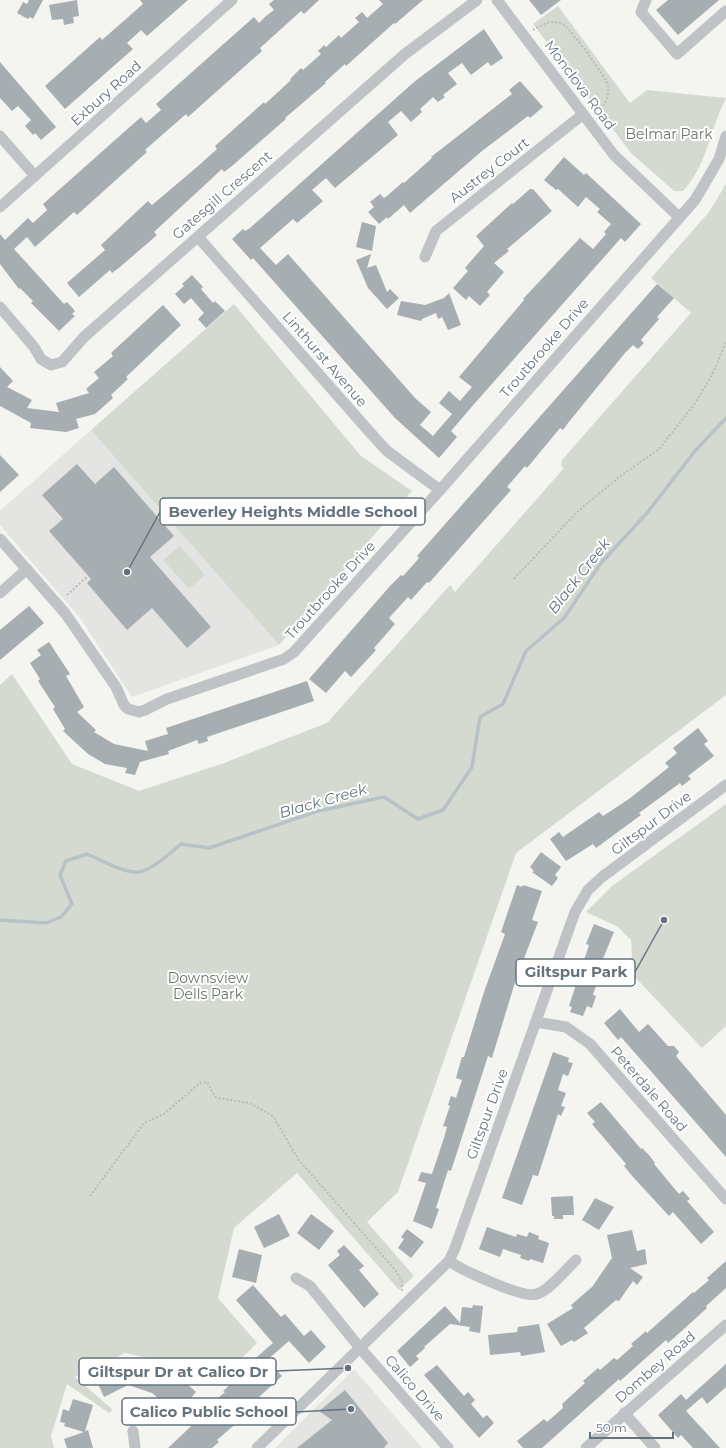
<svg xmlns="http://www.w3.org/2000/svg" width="726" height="1448" viewBox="0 0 726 1448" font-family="Montserrat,sans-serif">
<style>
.built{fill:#e4e5e3}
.green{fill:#d5dad1}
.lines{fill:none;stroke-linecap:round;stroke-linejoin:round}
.stream{stroke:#b7c2c6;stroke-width:3.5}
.building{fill:#a6aeb2}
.path{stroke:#b9bbbd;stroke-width:2;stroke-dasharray:2 2;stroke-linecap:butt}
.minor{stroke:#bfc3c6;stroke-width:11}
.labels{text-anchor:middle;stroke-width:4;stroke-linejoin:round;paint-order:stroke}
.street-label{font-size:14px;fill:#64747f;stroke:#fff}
.park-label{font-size:14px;fill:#677763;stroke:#fff}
.water-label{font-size:15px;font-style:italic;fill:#60767d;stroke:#fff}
.leader{fill:none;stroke:#64747f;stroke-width:1.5}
.callout-dot{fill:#64747f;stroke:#fff;stroke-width:1.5}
.callout{fill:#fff;stroke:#64747f;stroke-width:1.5}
.callout-label{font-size:15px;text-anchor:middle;font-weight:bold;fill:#64747f}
</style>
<rect width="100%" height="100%" fill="#f4f4f0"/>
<g class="built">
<polygon points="91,430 279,645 132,697 80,618 0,525 0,511"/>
<polygon points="354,1369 422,1448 275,1448"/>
</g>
<g class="green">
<path d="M558 6 630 103 647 90 726 98C710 129 707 166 683 191H674L631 153 533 24Z"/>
<polygon points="726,184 726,695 516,853 398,1192 367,1222 414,1276 399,1290 297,1173 234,1228 218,1298 257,1343 214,1386 182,1365 125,1353 75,1377 113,1410 109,1413 67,1384 51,1436 54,1448 0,1448 0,685 12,674 72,764 139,791 224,763 327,723 450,585 455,592 564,468 561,466 562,460 691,313 651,278 709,212"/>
<polygon points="234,304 361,456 412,491 279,645 91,430"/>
<polygon points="180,546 205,575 189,589 163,560"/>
<polygon points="726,804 726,1026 702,1048 633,975 631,940 618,927 586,912 612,886"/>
</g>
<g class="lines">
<path class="stream" d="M0 920 46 923 61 917 72 904 60 875 66 861 87 854C102 860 120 872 137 872 149 873 172 852 181 844L209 848 318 811 384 797 418 819 443 810 472 767 480 717 503 704 526 651 564 618 601 563 647 513 695 451 726 418"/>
</g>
<g class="building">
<polygon points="29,0 43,0 33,19 30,17 28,19 17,13 23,2 27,4"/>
<polygon points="77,0 79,16 73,17 74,23 64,25 63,19 52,20 49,5"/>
<polygon points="140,0 188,0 147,36 141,30 127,43 133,49 65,109 45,86 100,37 102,40 143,4"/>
<polygon points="274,0 319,0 304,14 301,11 260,48 262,51 188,117 186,114 145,150 147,152 77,215 74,212 35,247 27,237 14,249 64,304 67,302 75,311 72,314 75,316 59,331 31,303 33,301 20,288 19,289 0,264 0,234 5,240 28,218 33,223 47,210 43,204 141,117 146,123 161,110 156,104 254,17 259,23 266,16 274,10 269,4"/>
<polygon points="379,0 423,0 395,24 394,23 346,66 345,64 325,82 326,83 285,118 286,119 232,166 224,172 222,169 154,232 157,235 120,267 112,273 110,270 79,297 67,283 105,250 101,245 148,201 152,205 197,167 217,149 215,146 264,102 265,104 291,80 290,79 301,68 303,70 321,54 318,51 324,45 326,47 339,35 341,38 359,22 355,18 362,12 367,18 383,4"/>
<polygon points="529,0 561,0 541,15"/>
<polygon points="668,0 719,0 678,35 656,10"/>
<polygon points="484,29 503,58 491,66 488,62 471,75 462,63 448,73 457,84 443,95 445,97 438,102 433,97 420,109 422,112 411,122 401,111 388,122 398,135 335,188 326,178 312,190 323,201 297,223 293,219 260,248 276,265 288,254 416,399 431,412 420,425 433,436 452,414 439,403 449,391 460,401 472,387 459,377 524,300 523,299 580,238 593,249 606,234 604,232 611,224 597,212 600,209 586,197 578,207 558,189 556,190 544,180 564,157 584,175 586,173 641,224 625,242 621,238 475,403 451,431 457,437 439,458 395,418 253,258 251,260 232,239 243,229 245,231 250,228 414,82"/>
<polygon points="0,62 56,127 41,140 35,133 33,135 25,126 31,120 18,106 12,111 0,98"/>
<polygon points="520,81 543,107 530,118 528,116 482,151 410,213 404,205 388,219 387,217 379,224 368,212 374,207 370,202 380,194 384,198 387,196 403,182 404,183 432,158 431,157 512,94 509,90"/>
<polygon points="530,189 533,189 552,211 507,249 509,251 494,263 504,272 487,292 490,295 480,306 469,296 466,300 453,288 468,271 465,268 484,246 476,236 512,203 513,204"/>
<polygon points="362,222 376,226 372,251 356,247"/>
<polygon points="371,254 367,268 376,265 387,292 390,289 399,298 387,309 368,288 356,260"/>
<polygon points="192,275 203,287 201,289 213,303 215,301 225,311 206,328 198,319 204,313 191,298 184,304 175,294 184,286 182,284"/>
<polygon points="657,284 674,298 657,317 659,319 641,340 644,343 638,349 633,345 625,353 568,423 563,430 560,428 527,468 525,466 507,487 511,490 429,583 427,582 411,600 408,597 389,618 395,624 374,648 376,650 366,661 351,677 345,671 326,693 309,679 390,586 401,575 403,576 413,565 419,558 417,556 424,548"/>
<polygon points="449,293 461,325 448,330 442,317 438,319 436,313 422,319 421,321 397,315 401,301 425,305 444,298"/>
<polygon points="163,305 181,325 126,377 128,379 111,395 113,398 95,414 76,419 79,428 66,432 30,428 31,423 0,406 0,367 13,381 7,387 32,400 27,408 59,412 56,403 89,393 86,389 99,378 94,372 113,356 111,353"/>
<polygon points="0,455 19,475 0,492"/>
<polygon points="77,464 95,484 114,467 174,536 150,557 211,627 187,648 152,608 127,630 87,583 91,579 49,531 63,519 42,495"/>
<polygon points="29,606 44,623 0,660 0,630"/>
<polygon points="49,642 70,674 66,676 84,707 77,712 96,730 94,732 114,744 148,751 145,741 168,734 166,728 307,681 314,701 207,737 208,741 199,744 197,740 168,751 169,754 140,762 135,775 125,773 127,768 105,764 88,754 63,731 65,729 53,709 55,707 38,681 40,679 30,663 41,655 37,650"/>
<polygon points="698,728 708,741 704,744 714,756 688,776 691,779 682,786 680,783 639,813 641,815 596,848 593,844 566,861 550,839 559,832 563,837 599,812 603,816 629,799 669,767 665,763 677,753 673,748"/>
<polygon points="541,852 561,867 555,875 558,878 552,886 532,872 534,871 530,867"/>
<polygon points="517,885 522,887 523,885 542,891 532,920 538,922 516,979 492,1058 488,1056 451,1171 448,1170 436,1208 439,1209 432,1229 413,1221 426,1183 418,1181 421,1172 432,1174 444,1138 447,1127 443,1126 450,1106 448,1105 451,1096 456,1098 462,1080 456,1078 459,1067 462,1057 464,1057 484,992 505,934 501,932"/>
<polygon points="594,924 614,932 602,961 604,961 593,995 596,996 592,1008 587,1006 583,1016 570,1012 572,1007 569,1006 589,945 586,944"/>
<polygon points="620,1009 639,1032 648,1024 668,1046 674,1046 679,1052 676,1056 726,1115 726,1157 621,1037 618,1040 604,1023"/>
<polygon points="553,1052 569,1058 568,1062 573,1063 568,1076 563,1074 558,1090 566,1093 561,1106 565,1107 561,1116 558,1114 538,1176 533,1175 522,1205 502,1198"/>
<polygon points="601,1102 641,1149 642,1148 649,1155 655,1163 654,1164 679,1194 683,1191 690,1199 687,1201 714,1232 701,1244 673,1212 669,1216 634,1178 624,1166 626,1164 592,1124 595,1122 587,1113"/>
<polygon points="573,1196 574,1215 563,1215 563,1219 554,1219 554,1216 552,1216 551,1197"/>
<polygon points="595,1198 614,1207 599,1230 582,1220"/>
<polygon points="279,1214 290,1236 264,1248 254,1227"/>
<polygon points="311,1214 334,1231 319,1250 297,1233"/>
<polygon points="487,1227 516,1237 517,1234 527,1237 529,1232 539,1236 538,1239 549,1243 543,1263 530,1259 529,1261 520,1258 521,1255 503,1249 500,1257 479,1249"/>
<polygon points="407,1229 424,1242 411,1258 398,1248 404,1239 401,1237"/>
<polygon points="632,1230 637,1251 645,1249 647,1264 630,1268 643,1277 637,1285 633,1281 619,1301 616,1300 584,1328 588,1333 574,1342 572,1340 561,1346 547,1324 573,1308 571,1305 592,1287 612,1258 607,1235"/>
<polygon points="344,1245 364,1266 359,1270 379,1294 364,1308 328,1265 340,1255 337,1251"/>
<polygon points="239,1249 262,1255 256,1283 232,1277"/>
<polygon points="726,1261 726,1288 706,1306 707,1308 685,1328 668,1343 666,1340 620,1381 619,1379 542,1448 523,1448 517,1441 544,1419 547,1422 563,1408 562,1404 585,1383 583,1381 598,1368 600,1370 614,1358 617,1360 633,1346 631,1344 646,1331 647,1333 693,1292 694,1293 709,1280 707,1278"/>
<polygon points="253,1285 281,1317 285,1314 304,1336 311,1330 326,1347 309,1363 289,1341 267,1360 282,1376 259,1397 261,1398 238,1418 240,1420 217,1440 219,1442 212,1448 168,1448 204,1414 202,1412 225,1392 223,1391 246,1370 244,1368 273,1343 236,1300"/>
<polygon points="473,1305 483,1306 480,1333 469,1331 470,1327 450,1324 424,1347 425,1348 416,1356 419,1359 410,1367 397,1351 445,1306 460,1323 462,1307 472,1308"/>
<polygon points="539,1324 545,1352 521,1356 520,1352 490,1355 488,1335 517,1332 518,1327"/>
<polygon points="134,1364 176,1378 178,1376 196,1392 177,1414 152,1393 128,1385 104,1397 98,1384 94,1386 91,1379 119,1365 128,1384"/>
<polygon points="726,1364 726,1387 707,1404 702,1397 686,1411 720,1448 693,1448 681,1435 678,1438 658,1415 681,1394 686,1400"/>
<polygon points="437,1365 464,1396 468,1392 475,1400 471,1404 483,1418 487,1415 494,1423 479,1438 424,1375"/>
<polygon points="345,1390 388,1443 384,1448 297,1448 332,1420 319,1411"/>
<polygon points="73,1399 93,1405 85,1431 88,1430 93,1448 67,1448 64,1439 84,1432 64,1426 65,1423 60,1422 63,1409 69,1411"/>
</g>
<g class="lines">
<g class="path">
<path d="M533 30C542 24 555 18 565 26 572 31 607 78 608 86 609 92 607 98 605 104L592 110"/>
<polyline points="514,579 577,512 623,474 659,449 694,405 712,375 726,342"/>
<polyline points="67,595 88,576"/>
<polyline points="90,1196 144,1123 164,1114 200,1083 207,1082 215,1097 218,1098 249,1103 273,1116 298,1159 396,1271 402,1282 402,1292"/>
</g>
<g class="minor">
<polyline points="497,0 614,155 679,217"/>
<polyline points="646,0 641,12 677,54 726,11"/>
<polyline points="0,136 35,176"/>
<polyline points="0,207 232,0"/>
<polyline points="198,237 375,438 387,451 440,490"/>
<polyline points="425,257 436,231 582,115"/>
<polyline points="0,307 34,347 41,359 51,365 62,362 84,337 405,54 477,0"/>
<polyline points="0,539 65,613 116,687 124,705 128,709 139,712 145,710 167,699 284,659 294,652 440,490 695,200 719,159 726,136"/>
<polyline points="0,593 27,569"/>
<polyline points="536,1022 566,1027 590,1044 726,1199"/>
<path d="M449 1261C462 1270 523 1299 537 1294 550 1290 565 1270 576 1260"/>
<polyline points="296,1278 310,1286 360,1348 448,1448"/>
<polyline points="624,1413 655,1448"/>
<polyline points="133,1431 135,1448"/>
<polyline points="257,1448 449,1261 455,1248 575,912 588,890 602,877 726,785"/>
<polyline points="586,1448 726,1325"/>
</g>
</g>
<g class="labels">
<g class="street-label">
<text transform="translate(580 85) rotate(53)" y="5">Monclova Road</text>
<text transform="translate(106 93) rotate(-42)" y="5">Exbury Road</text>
<text transform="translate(489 170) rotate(-38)" y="5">Austrey Court</text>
<text transform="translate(222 195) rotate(-41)" y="5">Gatesgill Crescent</text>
<text transform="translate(544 348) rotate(-49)" y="5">Troutbrooke Drive</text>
<text transform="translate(325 359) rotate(49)" y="5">Linthurst Avenue</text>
<text transform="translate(330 590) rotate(-48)" y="5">Troutbrooke Drive</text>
<text transform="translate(651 823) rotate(-37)" y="5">Giltspur Drive</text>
<text transform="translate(649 1089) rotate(49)" y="5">Peterdale Road</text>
<text transform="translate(487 1114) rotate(-70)" y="5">Giltspur Drive</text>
<text transform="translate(655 1367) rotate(-41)" y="5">Dombey Road</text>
<text transform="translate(415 1388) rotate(49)" y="5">Calico Drive</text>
</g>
<g class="park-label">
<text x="669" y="139">Belmar Park</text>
<text x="208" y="983">Downsview<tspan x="208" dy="16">Dells Park</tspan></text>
</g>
<g class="water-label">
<text transform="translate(579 576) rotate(-52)" y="5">Black Creek</text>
<text transform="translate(323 801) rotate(-16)" y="5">Black Creek</text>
</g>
</g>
<path class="leader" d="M127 572L160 512M664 920L635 972M348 1368L276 1371M351 1409L296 1412"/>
<g class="callout-dot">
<circle cx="127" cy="572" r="4"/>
<circle cx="664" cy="920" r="4"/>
<circle cx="348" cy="1368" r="4"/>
<circle cx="351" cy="1409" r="4"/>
</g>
<g class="callout">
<rect x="160" y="498" width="265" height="27" rx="4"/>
<rect x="516" y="959" width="119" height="27" rx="4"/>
<rect x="79" y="1358" width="197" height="27" rx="4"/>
<rect x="122" y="1398" width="174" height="27" rx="4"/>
</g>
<g class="callout-label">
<text x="293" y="517">Beverley Heights Middle School</text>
<text x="576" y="977">Giltspur Park</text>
<text x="178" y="1377">Giltspur Dr at Calico Dr</text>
<text x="209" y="1417">Calico Public School</text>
</g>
<path d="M590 1432v6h83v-6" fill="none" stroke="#64747f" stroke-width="2"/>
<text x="596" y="1432" font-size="12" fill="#64747f" stroke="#ffffff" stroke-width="3" paint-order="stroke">50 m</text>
</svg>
